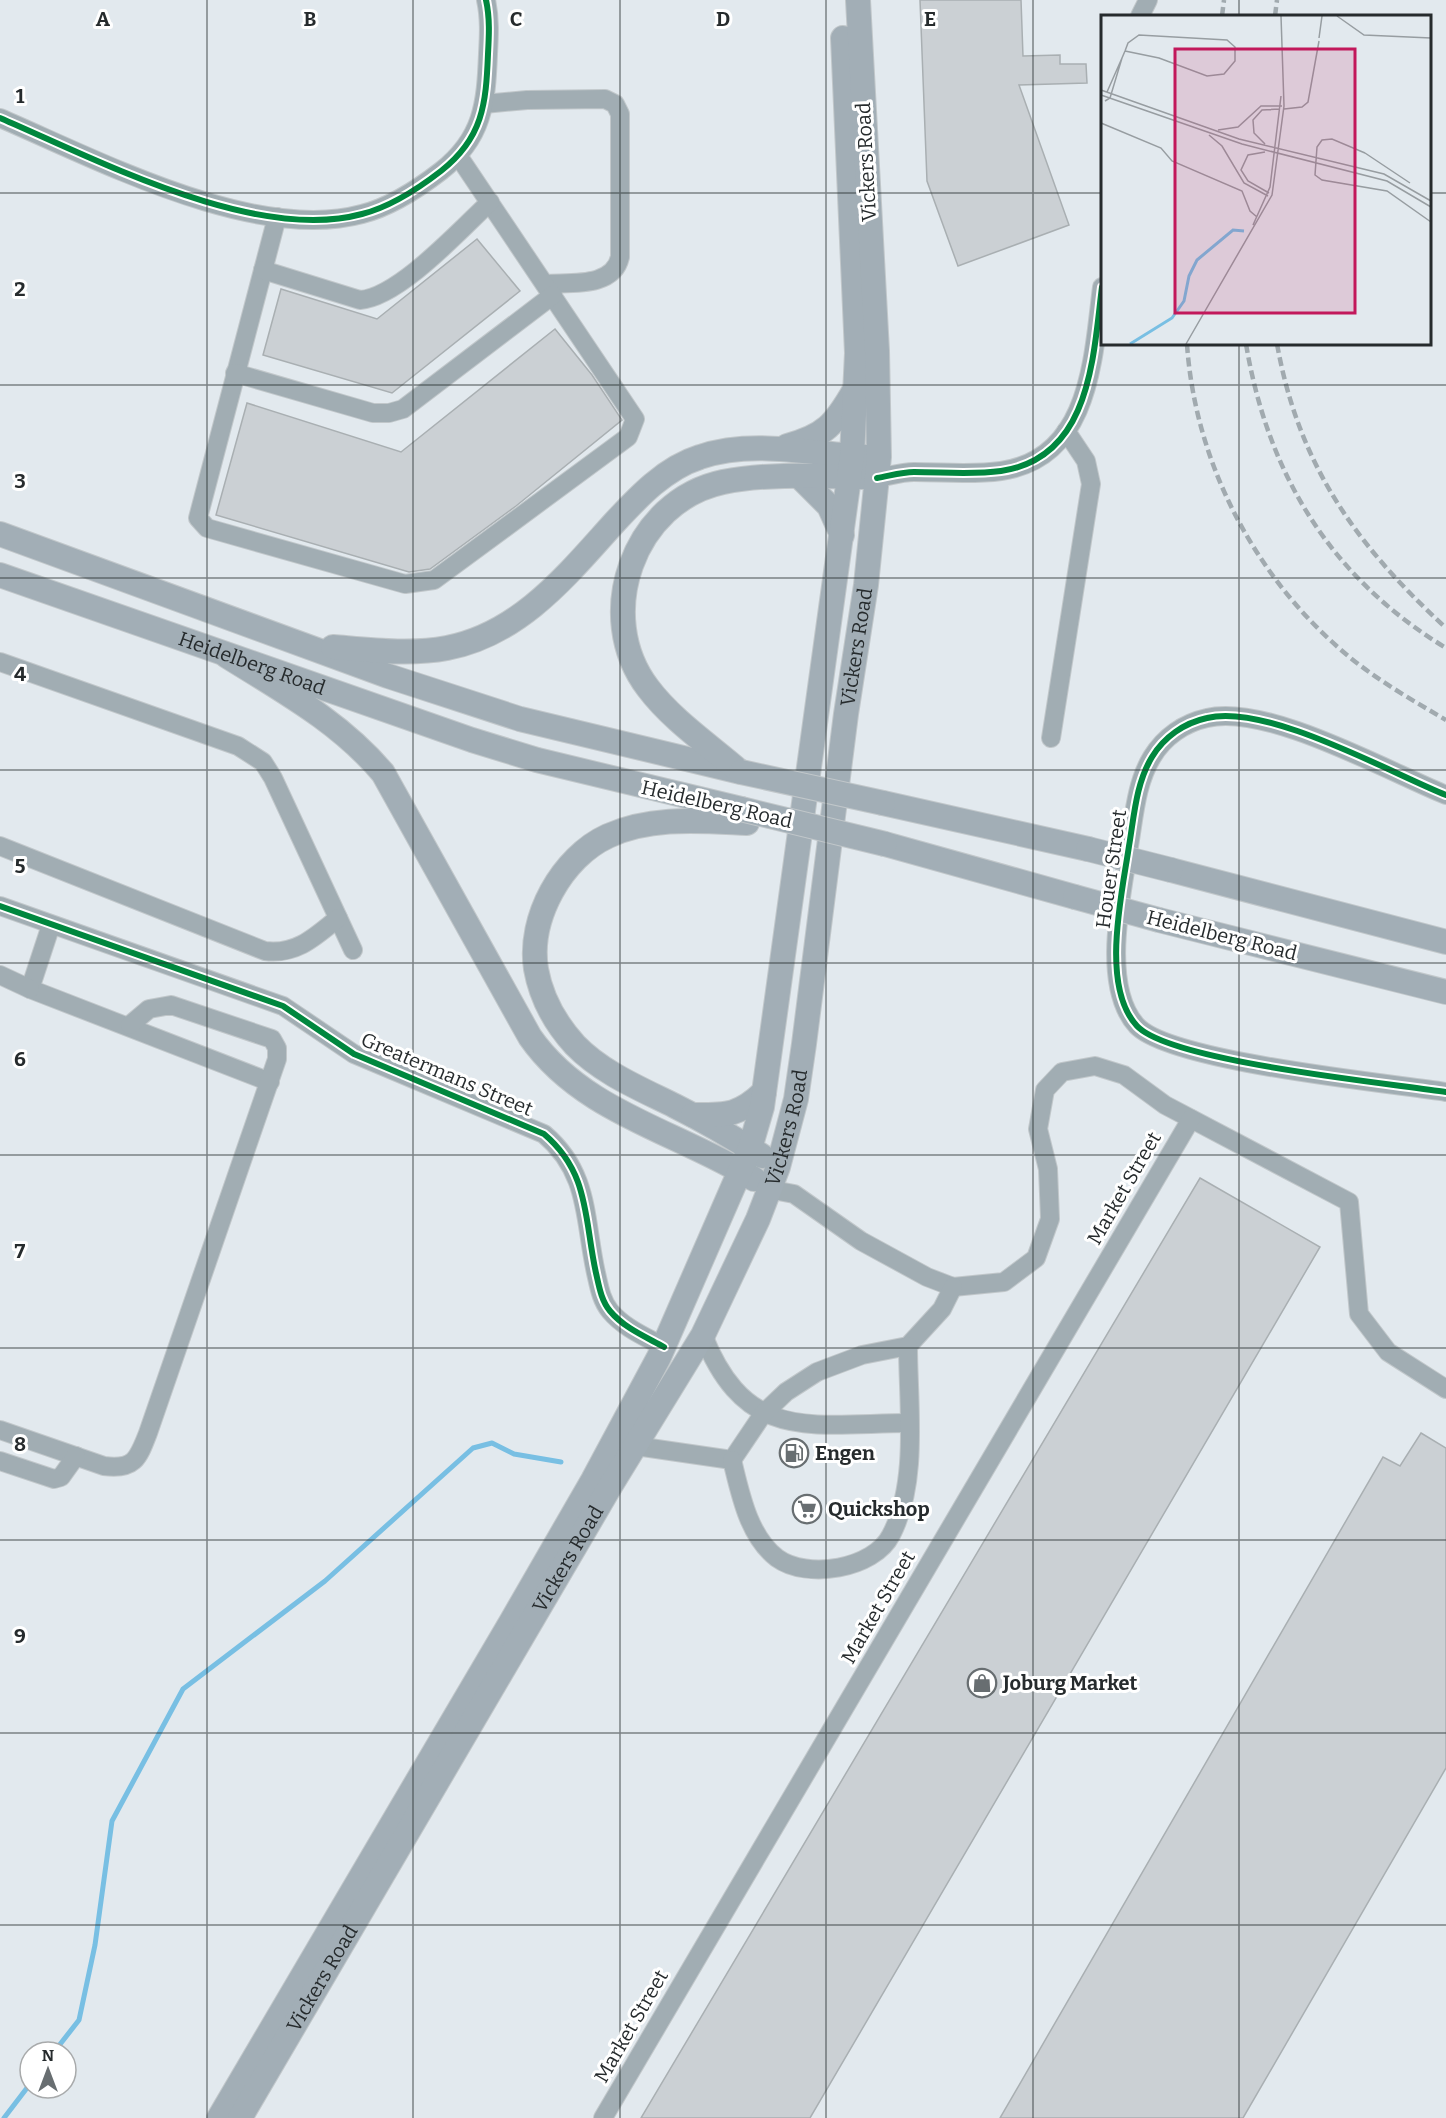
<svg xmlns="http://www.w3.org/2000/svg" width="1446" height="2118" viewBox="0 0 1446 2118" font-family="Bitter,serif">
<style>
.lines{fill:none;stroke-linecap:round;stroke-linejoin:round}
.stream{stroke:#78bfe3;stroke-width:5}
.building{fill:#cbd0d4;stroke:#a9afb2;stroke-width:1.5}
.minor-casing{stroke:#c1c7ca;stroke-width:20}
.major-casing{stroke:#c1c7ca;stroke-width:26}
.minor{stroke:#a1adb3;stroke-width:18}
.major{stroke:#a2aeb6;stroke-width:24}
.rail{stroke:#a1aaaf;stroke-width:4.5;stroke-dasharray:9 4.5;stroke-linecap:butt}
.major-bridge-casing{stroke:#c1c7ca;stroke-width:26;stroke-linecap:butt}
.major-bridge{stroke:#a2aeb6;stroke-width:24}
.cycleway-casing{stroke:#fff;stroke-width:10}
.cycleway{stroke:#00873e;stroke-width:6}
.grid{fill:none;stroke:#262b2d;stroke-width:1.5;stroke-opacity:0.55}
.labels{text-anchor:middle;stroke-width:6;stroke-linejoin:round;paint-order:stroke}
.street-label{font-size:20px;fill:#262b2d;stroke:#fff}
.poi-label{font-size:20px;font-weight:bold;fill:#262b2d;stroke:#fff;text-anchor:start}
.inset-river{fill:none;stroke:#78bfe3;stroke-width:3}
.inset-road{fill:none;stroke:#979da1;stroke-width:1.5}
.view{fill:#c2185b;fill-opacity:0.15;stroke:#c2185b;stroke-width:3}
.inset-edge{fill:none;stroke:#262b2d;stroke-width:3}
.grid-label{font-size:20px;text-anchor:middle;font-weight:bold;fill:#262b2d;stroke:#fff;stroke-width:6;stroke-linejoin:round;paint-order:stroke}
</style>
<rect width="100%" height="100%" fill="#e2e9ee"/>
<g class="lines">
<g class="stream">
<polyline points="54,2052 79,2020 95,1945 112,1821 183,1689 325,1581 473,1448 492,1443 514,1454 561,1462"/>
<polyline points="4,2118 30,2084"/>
</g>
</g>
<g class="building">
<polygon points="920,0 1021,0 1023,56 1060,55 1060,64 1086,64 1087,83 1019,85 1069,225 958,266 927,181"/>
<polygon points="477,239 520,291 392,393 263,355 281,289 377,319"/>
<polygon points="555,329 592,375 622,420 516,506 430,569 409,572 216,515 247,403 401,452"/>
<polygon points="1200,1178 1320,1247 810,2118 641,2118"/>
<polygon points="1421,1433 1446,1448 1446,1768 1243,2118 1000,2118 1383,1457 1400,1466"/>
</g>
<g class="lines">
<g class="minor-casing">
<g id="minor">
<polyline points="1140,16 1148,0"/>
<path d="M484 104 527 100 605 99 615 104 620 114V257C613 288 571 282 545 284"/>
<path d="M0 118C98 160 255 243 362 214 390 207 419 188 441 171 483 138 486 104 488 54 489 36 490 18 486 0"/>
<polyline points="277,217 198,518 207,528 405,584 434,580 628,437 635,419 459,157"/>
<path d="M263 270 360 300C399 297 460 230 490 202"/>
<polyline points="235,373 373,413 389,413 403,409 553,295"/>
<path d="M877 478C889 476 902 472 914 472 943 472 972 475 1001 471 1091 458 1093 357 1102 287"/>
<polyline points="0,662 238,746 263,762 273,778 353,950"/>
<polyline points="1051,738 1091,484 1086,461 1066,431"/>
<path d="M1446 795C1389 772 1266 703 1207 718 1184 723 1164 737 1152 757 1136 783 1134 817 1129 846 1122 894 1100 986 1137 1026 1171 1062 1388 1083 1446 1092"/>
<path d="M0 846 265 951C296 955 315 937 338 918"/>
<path d="M0 906 283 1006 354 1054 544 1134C590 1173 584 1219 596 1273 599 1286 601 1300 610 1311 624 1328 646 1337 664 1347"/>
<polyline points="51,925 30,989 270,1082"/>
<polyline points="0,975 30,989"/>
<polyline points="768,1189 794,1194 861,1241 927,1277 953,1287 1004,1282 1036,1258 1050,1219 1048,1169 1038,1129 1045,1090 1062,1072 1095,1066 1124,1075 1165,1105 1349,1202 1359,1314 1388,1352 1446,1389"/>
<path d="M703 1335C746 1443 810 1424 908 1423"/>
<path d="M0 1430 104 1466C134 1470 138 1459 148 1433L277 1059V1048L272 1039 171 1005 149 1009 130 1025"/>
<polyline points="636,1446 732,1460 763,1414 786,1392 817,1372 862,1355 908,1346 942,1309 953,1287"/>
<path d="M732 1460C740 1492 748 1536 777 1558 807 1580 874 1569 891 1535 919 1482 908 1404 908 1346"/>
<polyline points="0,1461 54,1479 61,1477 76,1456"/>
<polyline points="603,2118 1191,1119"/>
</g>
</g>
<g class="major-casing">
<g id="major">
<path d="M787 446C825 436 835 424 854 391"/>
<polyline points="800,477 829,506 842,535"/>
<polyline points="0,534 388,676 520,719 741,772"/>
<path id="s1" d="M0 575 472 740 537 760 741 809"/>
<path d="M333 647C370 650 410 655 447 648 520 634 567 575 614 523 638 497 665 468 700 457 753 439 811 454 866 457"/>
<path d="M227 656C283 691 340 722 383 773L530 1037C583 1113 679 1132 754 1179"/>
<path d="M739 771C709 745 672 720 648 688 593 616 633 501 723 482 768 473 819 476 864 477"/>
<polyline points="883,803 1088,849"/>
<path d="M747 823C701 821 651 816 608 836 562 857 528 918 536 969 541 997 555 1023 575 1045 602 1073 641 1089 675 1106 705 1121 734 1138 762 1156"/>
<polyline points="885,844 1075,897"/>
<polyline points="1171,870 1446,942"/>
<polyline points="1159,920 1446,992"/>
<path d="M693 1115C726 1115 739 1116 764 1092"/>
<polyline points="219,2118 511,1622 593,1480 659,1357 750,1148 762,1107 852,456 857,353 843,38"/>
<path id="s2" d="M240 2118 611 1485 703 1335 758 1219 778 1167 796 1099 804 1044 846 714 866 585 879 457 877 351 858 0"/>
</g>
</g>
<use href="#minor" class="minor"/>
<use href="#major" class="major"/>
<g class="rail">
<polyline points="1222,16 1224,0"/>
<polyline points="1275,16 1277,0"/>
<path d="M1187 344C1195 463 1255 578 1347 655 1377 680 1412 700 1446 720"/>
<path d="M1246 344C1268 475 1331 578 1446 648"/>
<path d="M1277 344C1299 466 1356 545 1446 628"/>
</g>
<g class="major-bridge-casing">
<g id="major-bridge">
<polyline points="741,772 883,803"/>
<polyline points="741,809 885,844"/>
<polyline points="1088,849 1171,870"/>
<polyline points="1075,897 1159,920"/>
</g>
</g>
<use href="#major-bridge" class="major-bridge"/>
<g class="cycleway-casing">
<g id="cycleway">
<path d="M0 118C98 160 255 243 362 214 390 207 419 188 441 171 483 138 486 104 488 54 489 36 490 18 486 0"/>
<path d="M877 478C889 476 902 472 914 472 943 472 972 475 1001 471 1091 458 1093 357 1102 287"/>
<path d="M1446 795C1389 772 1266 703 1207 718 1184 723 1164 737 1152 757 1136 783 1134 817 1129 846 1122 894 1100 986 1137 1026 1171 1062 1388 1083 1446 1092"/>
<path d="M0 906 283 1006 354 1054 544 1134C590 1173 584 1219 596 1273 599 1286 601 1300 610 1311 624 1328 646 1337 664 1347"/>
</g>
</g>
<use href="#cycleway" class="cycleway"/>
</g>
<path class="grid" d="M207 0V2118M413 0V2118M620 0V2118M826 0V2118M1033 0V2118M1239 0V16M0 193H1102M1430 193H1446M1239 344V2118M0 385H1446M0 578H1446M0 770H1446M0 963H1446M0 1155H1446M0 1348H1446M0 1540H1446M0 1733H1446M0 1925H1446"/>
<defs>
<g id="fuel-ring" transform="scale(1.5)"><circle r="9.5" fill="#fff" stroke="#686e71" stroke-width="1.5"/><path d="M-5.5-6h7V0h2V4h1.3V-2.5L3-4.5l.8-.8L6-3V5H2.5V1h-1V6h-7ZM-4.2-4.7v3.2H.2V-4.7Z" fill="#686e71"/></g>
<g id="supermarket-ring" transform="scale(1.5)"><circle r="9.5" fill="#fff" stroke="#686e71" stroke-width="1.5"/><path d="M-6-5.5h2.5l.6 2H6L4.5 2H-2.5L-4.4-4H-6ZM-1.5 3.2a1.3 1.3 0 1 0 .1 0ZM3 3.2a1.3 1.3 0 1 0 .1 0Z" fill="#686e71"/></g>
<g id="shop-ring" transform="scale(1.5)"><circle r="9.5" fill="#fff" stroke="#686e71" stroke-width="1.5"/><path d="M-5-2.5h2.3a2.7 3.5 0 0 1 5.4 0H5L5.5 6h-11ZM-1.5-2.5h3a1.5 2.3 0 0 0-3 0Z" fill="#686e71"/></g>
</defs>
<g fill-rule="evenodd">
<use href="#fuel-ring" x="794" y="1453"/>
<use href="#supermarket-ring" x="807" y="1509"/>
<use href="#shop-ring" x="982" y="1683"/>
</g>
<g class="labels">
<g class="street-label">
<text transform="translate(866 162) rotate(-93)" y="7">Vickers Road</text>
<text dy="7" stroke="none"><textPath href="#s2" startOffset="1620">Vickers Road</textPath></text>
<text dy="7" stroke="none"><textPath href="#s1" startOffset="267">Heidelberg Road</textPath></text>
<text transform="translate(717 804) rotate(13)" y="7">Heidelberg Road</text>
<text transform="translate(1111 869) rotate(-82)" y="7">Houer Street</text>
<text transform="translate(1222 935) rotate(14)" y="7">Heidelberg Road</text>
<text transform="translate(447 1074) rotate(23)" y="7">Greatermans Street</text>
<text dy="7" stroke="none"><textPath href="#s2" startOffset="1134">Vickers Road</textPath></text>
<text transform="translate(1124 1188) rotate(-60)" y="7">Market Street</text>
<text dy="7" stroke="none"><textPath href="#s2" startOffset="648">Vickers Road</textPath></text>
<text transform="translate(878 1607) rotate(-60)" y="7">Market Street</text>
<text dy="7" stroke="none"><textPath href="#s2" startOffset="162">Vickers Road</textPath></text>
<text transform="translate(631 2026) rotate(-60)" y="7">Market Street</text>
</g>
<g class="poi-label">
<text x="815" y="1460">Engen</text>
<text x="828" y="1516">Quickshop</text>
<text x="1003" y="1690">Joburg Market</text>
</g>
</g>
<g transform="translate(1101 15)">
<rect width="330" height="330" fill="#e2e9ee"/>
<path class="inset-river" d="M29 329 71 303 83 286 88 261 96 245 132 215 143 216"/>
<path class="inset-road" d="M236 1 263 20 330 23M218 23 221 1M0 75 138 124 283 159 330 186M6 77 21 43M0 80 141 129 286 166 330 192M4 86 9 83 21 43 24 36 27 28 38 20 126 25 134 32V46L123 59 106 61 58 43 24 36M183 94 201 92 207 87 218 26M0 108 60 133 71 146 141 176 149 196 156 202M117 115 137 112 160 91H181M108 120 121 131 143 168 167 181M164 129 153 118 152 105 161 95 179 94M164 137 147 140 140 155 147 166 168 178M264 138 231 124 221 125 216 132 214 160 221 165 286 176 330 207M264 138 309 168M152 210 169 172 180 81M85 329 171 180 183 91 180 1"/>
<path class="view" d="M74 34H254V298H74Z"/>
<rect width="330" height="330" class="inset-edge"/>
</g>
<g class="grid-label">
<text x="103" y="26">A</text>
<text x="310" y="26">B</text>
<text x="516" y="26">C</text>
<text x="723" y="26">D</text>
<text x="930" y="26">E</text>
<text x="20" y="103">1</text>
<text x="20" y="296">2</text>
<text x="20" y="488">3</text>
<text x="20" y="681">4</text>
<text x="20" y="873">5</text>
<text x="20" y="1066">6</text>
<text x="20" y="1258">7</text>
<text x="20" y="1451">8</text>
<text x="20" y="1643">9</text>
</g>
<g transform="translate(48 2070)"><circle r="28" fill="#ffffff" stroke="#a8aaab" stroke-width="1.5"/>
<path d="M0-4.5L10 22L0 15L-10 22Z" fill="#686e71"/>
<text y="-9" font-size="16" font-weight="bold" text-anchor="middle" fill="#262b2d">N</text>
</g>
</svg>
